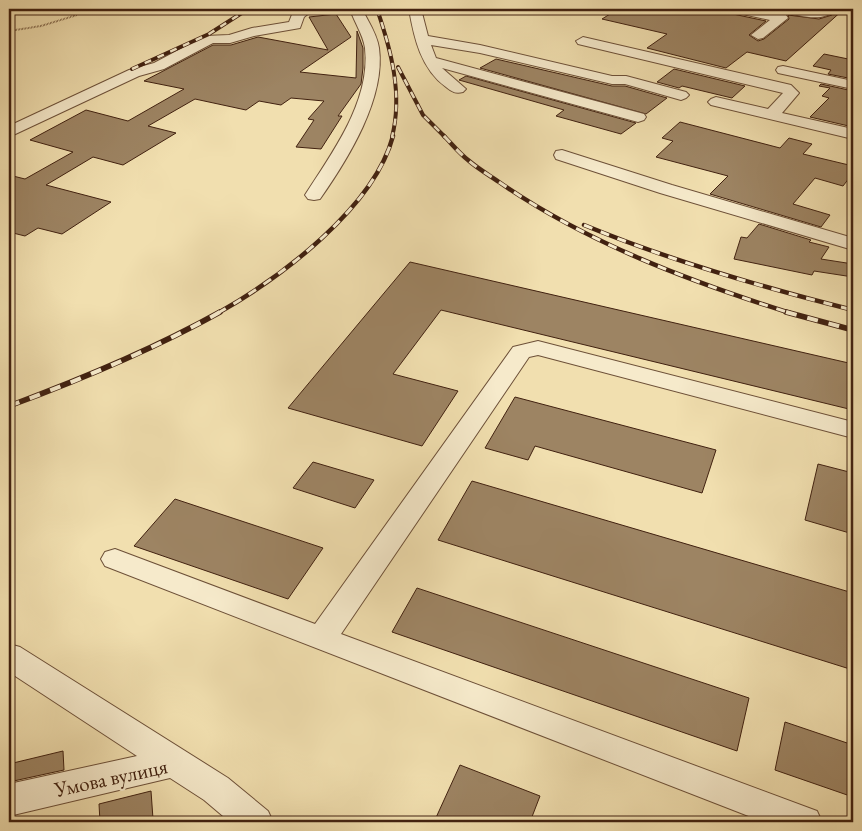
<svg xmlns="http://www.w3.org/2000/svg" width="862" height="831" viewBox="0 0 862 831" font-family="'EB Garamond',serif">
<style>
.building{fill:#9d8463;stroke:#412110}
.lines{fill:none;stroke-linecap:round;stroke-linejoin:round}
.minor-casing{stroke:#6d5038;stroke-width:2}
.path{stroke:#412110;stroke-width:2;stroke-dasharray:0.5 1;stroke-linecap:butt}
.minor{fill:#f6eacb;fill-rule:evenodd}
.rail-far2-casing{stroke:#412110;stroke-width:4}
.rail-far1-casing{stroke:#412110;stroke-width:4.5}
.rail-casing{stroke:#412110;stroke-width:5.5}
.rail-far2{stroke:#f6eacb;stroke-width:2.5;stroke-dasharray:7;stroke-linecap:butt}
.rail-far1{stroke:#f6eacb;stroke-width:3;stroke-dasharray:9;stroke-linecap:butt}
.rail{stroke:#f6eacb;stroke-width:4;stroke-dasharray:11;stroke-linecap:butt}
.labels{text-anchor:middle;stroke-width:4.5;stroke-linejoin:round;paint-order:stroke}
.near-street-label{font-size:21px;fill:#412110;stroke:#f6eacb}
</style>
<rect width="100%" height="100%" fill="#f1dfaf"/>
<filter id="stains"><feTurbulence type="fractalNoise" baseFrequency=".004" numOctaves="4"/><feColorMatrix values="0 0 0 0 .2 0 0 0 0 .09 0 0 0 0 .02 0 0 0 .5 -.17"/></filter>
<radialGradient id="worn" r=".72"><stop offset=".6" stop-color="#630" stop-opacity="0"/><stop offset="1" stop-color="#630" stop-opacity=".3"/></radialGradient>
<g class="building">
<polygon points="618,9 730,10 733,14 766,21 749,35 758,41 764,39 789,19 788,15 819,19 832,15 838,9 844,9 786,61 747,52 726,68 647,48 667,34 602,19"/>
<polygon points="336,14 351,37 300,72 356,78 357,31 363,48 363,68 361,84 338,116 342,116 321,149 296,147 314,120 308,119 324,101 291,98 281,105 259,101 246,110 195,99 148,126 176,133 123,165 93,157 46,185 111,202 62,234 38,228 25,236 9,232 9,175 25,179 73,152 30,140 86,110 128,121 184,89 144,81 213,45 231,45 258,37 328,50 309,17"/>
<polygon points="824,54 853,60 853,79 828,74 831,70 813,66"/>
<polygon points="496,59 612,86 625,86 667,98 646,114 480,68"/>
<polygon points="674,69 745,86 732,98 682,86 679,88 657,82"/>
<polygon points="466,76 636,123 621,134 556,116 564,110 459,80"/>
<polygon points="821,84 853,91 853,127 810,117 829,98 822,96 830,88 819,86"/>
<polygon points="680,122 780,148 789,138 812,144 803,154 853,166 853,173 843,186 815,178 793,204 830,215 821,227 710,194 728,176 656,157 673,141 662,138"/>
<polygon points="759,224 811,240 809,242 829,247 821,259 853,264 853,277 814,271 812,275 734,259 741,237 747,238"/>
<polygon points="410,262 853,364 853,410 441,310 393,374 458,391 422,446 288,408"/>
<polygon points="515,397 716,450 702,493 535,446 528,460 485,448"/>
<polygon points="313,462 374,480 355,508 293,488"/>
<polygon points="818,464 853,473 853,534 805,520"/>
<polygon points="472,481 853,593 853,670 438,540"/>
<polygon points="175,499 323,548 288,599 134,546"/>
<polygon points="417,588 749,698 737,751 392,632"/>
<polygon points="785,722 853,745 853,797 775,770"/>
<polygon points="63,751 64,770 9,782 9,764"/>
<polygon points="460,765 540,796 530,822 434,822"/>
<polygon points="151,791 153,819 139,822 100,822 99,804"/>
</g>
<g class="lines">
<g class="minor-casing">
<g id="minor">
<polygon points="149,9 162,9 161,12 150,12"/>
<polygon points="299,9 314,9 304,17 300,28 254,36 230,43 213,43 164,69 139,76 9,137 9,126 129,70 154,63 205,36 229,35 252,28 289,22 293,12"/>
<path d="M350 9H362C368 21 377 34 379 48 386 98 348 159 320 199L314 200 308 199 305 195C332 153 371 101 365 48 363 34 354 22 350 9Z"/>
<path d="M409 9H421L428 36 480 45 612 76H626L686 92 689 95 686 98 681 100 625 84H612L480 53 431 45 436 58 644 114 646 117 644 120 638 122 442 68 466 89 463 92C456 94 452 92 446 87 421 69 414 38 409 9Z"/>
<polygon points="732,9 755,9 786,15 788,18 763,38 758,39 751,35 770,20 733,12"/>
<path d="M784 9H836C824 23 801 16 785 12Z"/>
<polygon points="583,37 791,85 799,93 782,113 853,129 853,139 711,105 708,102 711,99 716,97 768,109 783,93 578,44 576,41"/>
<polygon points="783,66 853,81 853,89 778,73 776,70 778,67"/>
<polygon points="562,150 672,185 853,238 853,250 660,193 556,159 554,155 556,151"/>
<polygon points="538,341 853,422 853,438 538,355 529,357 341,634 817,811 822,822 764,822 105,566 101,559 105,552 115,549 315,624 513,347"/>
<polygon points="9,644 20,647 228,778 268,811 273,822 230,822 204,800 170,778 9,816 9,784 137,756 9,672"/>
</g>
</g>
<polyline class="path" points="9,31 41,26 77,15 79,9"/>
<use href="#minor" class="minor"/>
<g class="rail-far2-casing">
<g id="rail-far2">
<path d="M377 9C391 50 403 94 392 137"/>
<polyline points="398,67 423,115 445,137"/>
<polyline points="132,69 209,34 248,9"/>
</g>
</g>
<g class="rail-far1-casing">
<g id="rail-far1">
<path d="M444 136C452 144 459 153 468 160 477 168 489 175 499 182 587 243 689 281 790 313"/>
<path d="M584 225C671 261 761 287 853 310"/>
<path d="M218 313C280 278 374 208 393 136"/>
</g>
</g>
<g class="rail-casing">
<g id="rail">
<polyline points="786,312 853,330"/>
<path d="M9 406C82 379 152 350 220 312"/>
</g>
</g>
<use href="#rail-far2" class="rail-far2"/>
<use href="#rail-far1" class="rail-far1"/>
<use href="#rail" class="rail"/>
</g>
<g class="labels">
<g class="near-street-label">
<text transform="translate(111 778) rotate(-12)" y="7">Умова вулиця</text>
</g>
</g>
<rect width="862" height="831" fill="none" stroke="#f1dfaf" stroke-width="30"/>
<rect x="10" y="10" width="842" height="811" fill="none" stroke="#412110" stroke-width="2.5"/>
<rect x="15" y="15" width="832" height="801" fill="none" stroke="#412110"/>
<rect width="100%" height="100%" filter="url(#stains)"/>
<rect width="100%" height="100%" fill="url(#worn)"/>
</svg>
